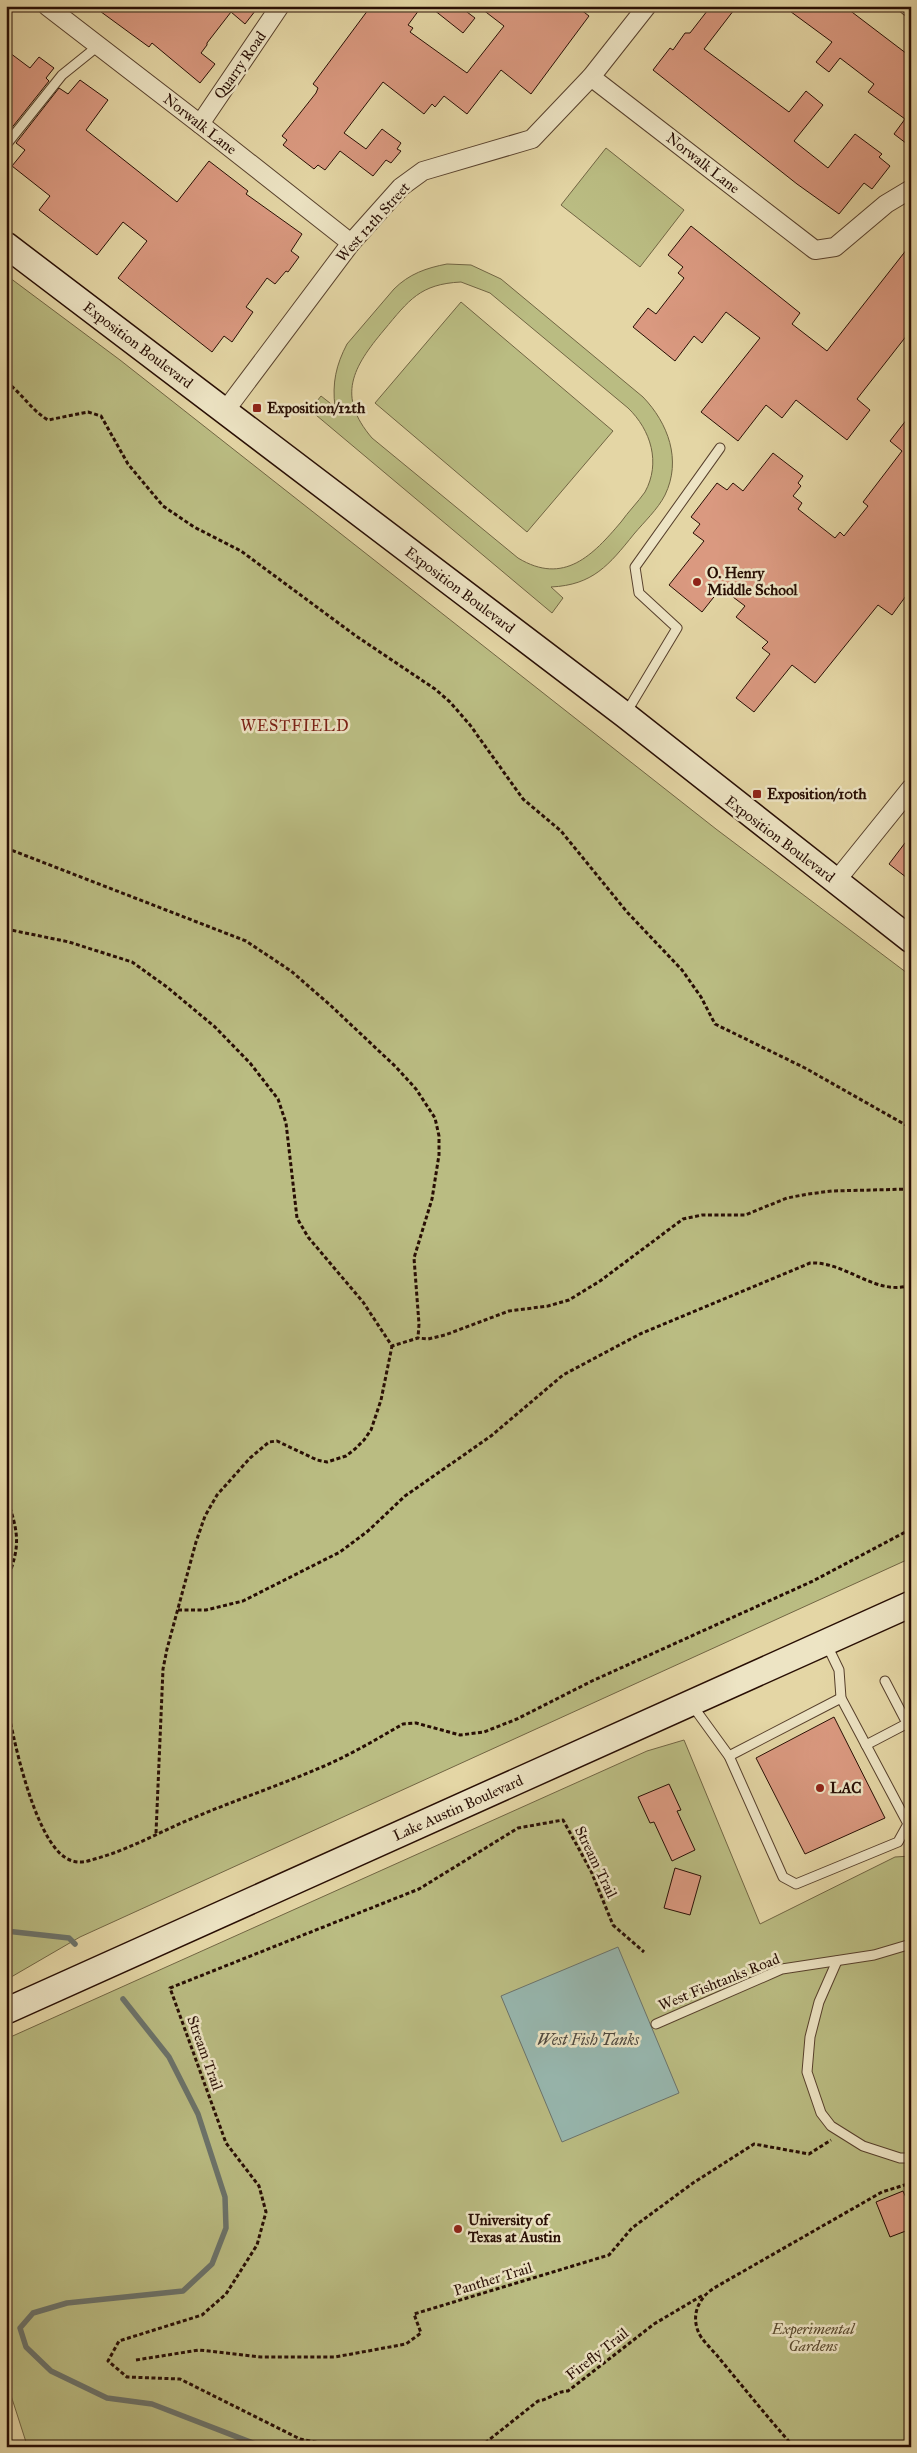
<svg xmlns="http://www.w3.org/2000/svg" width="917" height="2453" viewBox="0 0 917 2453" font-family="'IM FELL Great Primer',serif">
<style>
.green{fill:#babc82;stroke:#716543;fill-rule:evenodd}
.water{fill:#97b7af;stroke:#6b736b}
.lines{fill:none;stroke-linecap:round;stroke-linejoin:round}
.stream{stroke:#6b736b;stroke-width:5.5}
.building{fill:#da9980;stroke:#280e04}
.lane-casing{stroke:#57402c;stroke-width:11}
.street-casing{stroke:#57402c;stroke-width:20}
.secondary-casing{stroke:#280e04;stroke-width:28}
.path{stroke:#280e04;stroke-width:3;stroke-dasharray:4 2.5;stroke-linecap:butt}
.lane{stroke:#ede4c4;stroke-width:9}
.street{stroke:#ede4c4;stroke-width:18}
.secondary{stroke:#ede4c4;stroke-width:25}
.poi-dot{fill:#8f2418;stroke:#ede4c4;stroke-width:2}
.labels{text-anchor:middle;stroke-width:5;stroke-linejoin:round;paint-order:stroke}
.street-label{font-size:15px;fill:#280e04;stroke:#ede4c4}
.poi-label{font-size:15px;font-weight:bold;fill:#280e04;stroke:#ede4c4;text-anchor:start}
.park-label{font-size:15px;font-style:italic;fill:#5b4b30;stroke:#ede4c4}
.neighbourhood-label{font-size:16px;letter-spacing:1px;fill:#7a1f14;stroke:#ede4c4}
.water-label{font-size:16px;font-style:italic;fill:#4f4940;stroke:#ede4c4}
</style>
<rect width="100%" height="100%" fill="#e4d6a5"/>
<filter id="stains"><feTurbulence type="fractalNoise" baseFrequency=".004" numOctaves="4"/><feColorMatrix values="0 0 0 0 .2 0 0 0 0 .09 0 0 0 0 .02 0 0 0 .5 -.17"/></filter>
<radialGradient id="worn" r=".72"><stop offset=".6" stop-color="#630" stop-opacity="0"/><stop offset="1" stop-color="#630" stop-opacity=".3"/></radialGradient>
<g class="green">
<polygon points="606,148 684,210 640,267 561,205"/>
<path d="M447 264 471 265 501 279 643 397C668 423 682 460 665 495 658 509 644 522 634 534 609 565 593 585 551 587L563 598 552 613 310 410 321 396 335 407C332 383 336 365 347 344L394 289C409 274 426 268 447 264ZM461 282 490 293 628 408C651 430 661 463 645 492 638 502 628 512 621 522 593 555 564 586 518 558L372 438C336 396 353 367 384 330 409 300 420 284 461 282Z"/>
<polygon points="6,275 120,360 716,829 911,976 911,1558 80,1937 6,1980"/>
<polygon points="461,302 613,431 527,532 375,403"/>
<polygon points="684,1740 760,1924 895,1857 911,1856 911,2447 35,2447 26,2442 6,2380 6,2039 647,1751"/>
</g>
<polygon class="water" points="618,1947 679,2093 562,2142 501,1996"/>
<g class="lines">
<g class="stream">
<polyline points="6,1931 69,1938 75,1944"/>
<polyline points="123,1999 169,2057 198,2114 225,2197 226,2228 212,2264 183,2291 67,2303 33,2313 20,2328 26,2347 51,2371 107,2398 152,2404 263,2447"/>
</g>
</g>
<g class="building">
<polygon points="93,6 259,6 245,24 231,12 207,43 207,45 201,53 215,64 200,83 152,43 149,47"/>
<polygon points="371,6 422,6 408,25 413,28 410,32 467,73 504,26 478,6 576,6 589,16 531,94 501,70 467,114 444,96 435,107 432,104 424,114 383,82 344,133 366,149 382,129 401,143 397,149 401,151 391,163 386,160 373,176 340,151 325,170 318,165 314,169 283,145 287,140 282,136 316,93 318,88 313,84"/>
<polygon points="429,6 459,6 475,18 463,33"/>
<polygon points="711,6 737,6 704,49 789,112 806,91 823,105 794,141 828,168 855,134 882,154 879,157 890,166 872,189 864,183 839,214 797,184 653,70 670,48 673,50 685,33 690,33"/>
<polygon points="783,6 844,6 911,57 911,147 894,134 905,119 868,92 874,84 840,58 829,72 816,62 832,42"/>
<polygon points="6,50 30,68 39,57 54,68 46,78 49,81 6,135"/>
<polygon points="80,80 108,100 86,130 177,202 209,161 248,191 246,194 302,234 291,251 299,257 288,272 286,271 275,284 267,278 246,307 253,312 232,342 224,336 212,352 118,278 147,241 123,222 97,255 39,210 50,196 12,166 25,150 16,143 59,88 68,94"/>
<polygon points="691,226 800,313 792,324 827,351 911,244 911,330 857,399 870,410 847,440 796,400 782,418 766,405 738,441 701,412 760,338 726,312 702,343 694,336 675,361 633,327 648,308 656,314 684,278 678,273 683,267 668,255"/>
<polygon points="911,414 911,589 892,615 878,605 815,683 792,665 754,712 736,698 770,654 762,648 768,642 736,617 745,606 721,588 702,612 669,585 704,541 693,533 700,524 691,517 717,483 727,490 733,483 743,491 773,453 803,476 798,483 801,486 793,496 802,503 798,509 835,538 840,532 844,536 868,506 863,502 902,451 890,441"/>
<polygon points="911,835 911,881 889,864"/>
<polygon points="834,1717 885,1818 805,1854 756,1758"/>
<polygon points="669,1784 681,1810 677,1811 695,1850 672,1861 654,1822 650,1823 638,1797"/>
<polygon points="675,1868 701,1876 690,1915 664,1908"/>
<polygon points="903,2191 911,2209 911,2229 890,2237 876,2202"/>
</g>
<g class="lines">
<g class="lane-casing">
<g id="lane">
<polyline points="6,145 62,75 98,46"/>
<polyline points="626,713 677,628 639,593 635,567 720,448"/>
<polyline points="885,1681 911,1731"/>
<polyline points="692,1705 729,1756 783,1877 796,1884 898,1842 908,1824 841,1698 839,1670 826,1643"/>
<polyline points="866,1745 910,1722"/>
<polyline points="729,1756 841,1698"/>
<polyline points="837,1961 819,2002 810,2037 807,2072 821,2113 831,2126 863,2146 900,2158 911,2158"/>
<polyline points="656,2024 782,1969 874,1955 911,1944"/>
</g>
</g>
<g class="street-casing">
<g id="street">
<polyline points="47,6 200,124 351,243"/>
<polyline points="908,6 911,8"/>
<polyline points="591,77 815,250 835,247 886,204 911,189"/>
<polyline points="200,124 280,6"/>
<polyline points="225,411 351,243 401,187 423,171 532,139 591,77 647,6"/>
<polyline points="836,881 911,788"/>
</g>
</g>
<g class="secondary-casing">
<g id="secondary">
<polyline points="6,245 625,715 911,940"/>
<polyline points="6,2011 911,1604"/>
</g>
</g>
<g class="path">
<path d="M6 382C22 393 31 410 48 420L88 412 101 416 128 464 163 506 194 527 241 551 356 636 435 689 450 702 470 725 523 799 561 831 627 912 682 970 701 997 715 1024 805 1068 911 1128"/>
<polyline points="6,848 246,941 291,971 329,1004 396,1067 416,1089 435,1118 439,1136 439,1155 432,1199 414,1258 419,1324 418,1338"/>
<polyline points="6,929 69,942 132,962 167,987 215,1027 250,1063 278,1099 286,1123 297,1218 308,1237 363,1302 392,1346 418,1338 428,1339 445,1335 509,1311 548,1306 569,1300 600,1281 683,1219 702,1215 745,1215 787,1198 808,1194 832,1191 911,1189"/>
<path d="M6 1495C18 1532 22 1544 6 1582"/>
<path d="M178 1610H206L243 1601 340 1552 368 1531 405 1496 491 1436 563 1375 640 1334 810 1263C846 1261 876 1297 911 1285"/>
<path d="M6 1698C12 1735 34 1839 66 1858 74 1863 83 1863 91 1860 127 1851 159 1832 193 1818 236 1800 280 1785 322 1767 350 1755 377 1739 403 1724L416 1723 460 1735 484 1732 517 1719 592 1681 813 1581 911 1529"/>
<polyline points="156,1833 163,1669 167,1649 196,1542 205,1516 217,1495 250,1458 269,1442 277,1441 317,1460 327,1462 346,1456 355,1449 364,1440 371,1430 381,1400 392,1346"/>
<polyline points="136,2360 199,2350 261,2357 335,2357 406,2344 421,2333 414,2314 609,2255 632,2228 693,2183 754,2144 809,2154 831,2140"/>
<polyline points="342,2447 300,2439 180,2379 127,2377 108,2361 119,2341 202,2315 226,2294 257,2245 266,2212 259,2186 226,2143 170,1988 419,1889 518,1828 563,1820 591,1871 613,1925 644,1952"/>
<path d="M480 2447 538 2401C549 2400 556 2391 568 2391L654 2324 703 2295"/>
<path d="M794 2447C768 2418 744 2388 719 2358 713 2350 701 2340 698 2331 691 2313 700 2297 714 2288L882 2192 911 2183"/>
</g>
<use href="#lane" class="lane"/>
<use href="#street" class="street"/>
<use href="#secondary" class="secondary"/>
</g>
<g class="poi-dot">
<rect x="252" y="403" width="10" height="10" rx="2.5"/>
<circle cx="697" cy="582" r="5"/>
<rect x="752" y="789" width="10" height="10" rx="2.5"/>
<circle cx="820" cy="1788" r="5"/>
<circle cx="458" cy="2229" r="5"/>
</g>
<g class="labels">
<g class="street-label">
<text transform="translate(240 65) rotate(-55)" y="5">Quarry Road</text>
<text transform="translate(200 124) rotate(38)" y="5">Norwalk Lane</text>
<text transform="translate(703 163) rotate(38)" y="5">Norwalk Lane</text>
<text transform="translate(373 222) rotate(-48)" y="5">West 12th Street</text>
<text transform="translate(138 345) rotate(37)" y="5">Exposition Boulevard</text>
<text transform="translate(460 590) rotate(37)" y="5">Exposition Boulevard</text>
<text transform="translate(780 839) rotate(37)" y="5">Exposition Boulevard</text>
<text transform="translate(458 1808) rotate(-24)" y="5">Lake Austin Boulevard</text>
<text transform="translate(596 1862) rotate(64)" y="5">Stream Trail</text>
<text transform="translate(719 1982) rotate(-22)" y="5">West Fishtanks Road</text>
<text transform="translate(205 2053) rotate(70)" y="5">Stream Trail</text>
<text transform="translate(493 2279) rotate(-17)" y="5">Panther Trail</text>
<text transform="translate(597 2354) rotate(-38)" y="5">Firefly Trail</text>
</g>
<g class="poi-label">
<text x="267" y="413">Exposition/12th</text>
<text x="707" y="578">O. Henry<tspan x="707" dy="17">Middle School</tspan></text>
<text x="767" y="799">Exposition/10th</text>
<text x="830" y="1793">LAC</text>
<text x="468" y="2225">University of<tspan x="468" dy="17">Texas at Austin</tspan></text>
</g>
<g class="park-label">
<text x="813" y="2334">Experimental<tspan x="813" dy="17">Gardens</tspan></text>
</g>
<g class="neighbourhood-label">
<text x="295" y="731">WESTFIELD</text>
</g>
<g class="water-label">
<text x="588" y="2045">West Fish Tanks</text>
</g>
</g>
<rect width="917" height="2453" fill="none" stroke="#e4d6a5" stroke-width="25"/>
<rect x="8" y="8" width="902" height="2438" fill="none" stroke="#280e04" stroke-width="2.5"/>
<rect x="12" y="12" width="892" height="2428" fill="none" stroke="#280e04"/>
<rect width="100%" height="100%" filter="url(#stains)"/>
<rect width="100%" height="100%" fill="url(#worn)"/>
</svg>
